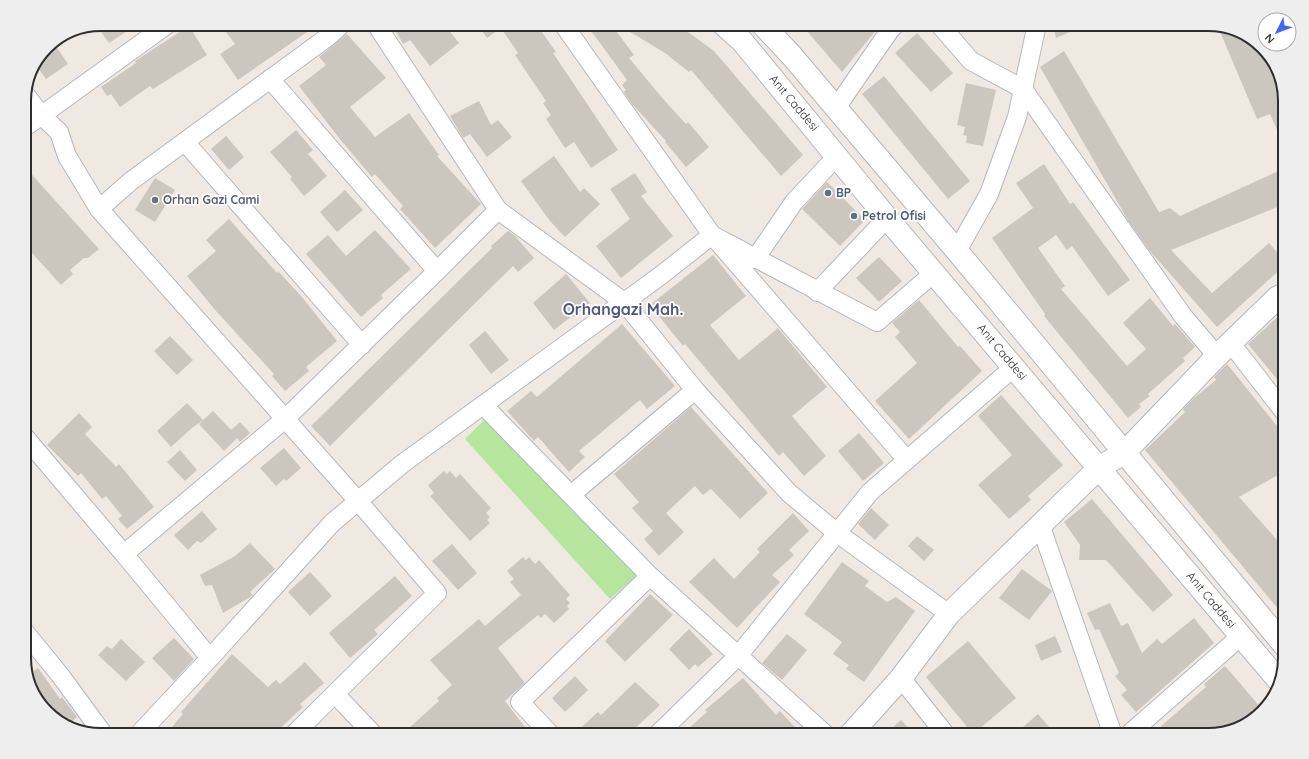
<svg xmlns="http://www.w3.org/2000/svg" width="1309" height="759" viewBox="0 0 1309 759" font-family="Quicksand,sans-serif">
<style>
.green{fill:#b6e59e}
.building{fill:#cbc7bf}
.lines{fill:none;stroke-linecap:round;stroke-linejoin:round}
.minor-casing{stroke:#b4b7c1;stroke-width:20}
.tertiary-casing{stroke:#b4b7c1;stroke-width:24}
.secondary-casing{stroke:#b4b7c1;stroke-width:24}
.minor{stroke:#fff;stroke-width:18}
.tertiary{stroke:#fff;stroke-width:22}
.secondary{stroke:#fff;stroke-width:22}
.service-dot{fill:#5c6f8a;stroke:#fff;stroke-width:1.5}
.worship-dot{fill:#6b7280;stroke:#fff;stroke-width:1.5}
.labels{text-anchor:middle;stroke-width:3.5;stroke-linejoin:round;paint-order:stroke}
.street-label{font-size:12px;fill:#2e2e2e;stroke:#fff}
.service-label{font-size:12px;font-weight:bold;fill:#4e5e75;stroke:#fff;text-anchor:start}
.worship-label{font-size:12px;font-weight:bold;fill:#5b616d;stroke:#fff;text-anchor:start}
.district-label{font-size:16px;font-weight:bold;fill:#4d5680;stroke:#fff}
.rim{fill:none;stroke:#2e2e2e;stroke-width:2}
</style>
<rect width="100%" height="100%" fill="#efe9e1"/>
<polygon class="green" points="485,419 640,573 610,599 465,439"/>
<g class="building">
<polygon points="101,24 138,24 109,43 96,25"/>
<polygon points="220,24 301,24 307,32 238,80 220,54 235,44"/>
<polygon points="392,24 444,24 459,43 430,66 410,40 403,44"/>
<polygon points="477,24 536,24 556,52 553,53 618,150 591,168 574,142 565,148 546,119 551,115 543,103 546,101 515,55 518,53 501,28 487,38"/>
<polygon points="586,24 611,24 634,55 629,58 664,100 686,124 688,122 709,147 686,167 665,142 666,141 632,104 624,92 626,90 622,85 627,80"/>
<polygon points="617,24 677,24 714,51 803,155 781,176 691,70 689,72 665,53"/>
<polygon points="801,24 871,24 877,29 842,72"/>
<polygon points="1053,24 1088,24 1056,38"/>
<polygon points="189,26 207,55 153,89 150,86 120,107 111,94 107,96 101,87 136,63 135,61"/>
<polygon points="1218,27 1246,34 1275,62 1285,96 1285,148 1270,114 1257,119"/>
<polygon points="917,33 953,73 931,92 895,53"/>
<polygon points="347,34 386,78 350,107 375,137 409,113 439,155 437,156 481,204 435,248 400,209 403,206 375,174 372,177 339,138 299,86 326,65 319,57"/>
<polygon points="53,42 68,64 46,79 37,67 47,46"/>
<polygon points="1064,51 1159,212 1170,208 1180,216 1285,168 1285,204 1171,250 1212,293 1269,243 1285,261 1285,265 1217,327 1149,250 1129,222 1040,67"/>
<polygon points="884,76 970,181 948,199 862,94"/>
<polygon points="966,83 996,90 983,146 966,143 967,136 963,135 965,127 957,125"/>
<polygon points="479,101 491,125 498,120 512,137 487,157 470,134 463,138 450,116"/>
<polygon points="296,130 313,150 308,154 327,176 304,196 290,179 292,177 270,152"/>
<polygon points="226,136 244,157 229,170 211,149"/>
<polygon points="554,156 580,192 584,188 600,204 565,237 550,221 521,181"/>
<polygon points="1044,164 1070,204 1073,202 1130,280 1108,296 1072,246 1067,250 1056,235 1038,248 1065,286 1061,289 1127,366 1146,349 1123,323 1150,298 1173,326 1175,324 1195,347 1183,358 1185,361 1148,394 1150,396 1139,404 1141,407 1128,418 1044,316 1045,314 992,238 1033,208 1016,183"/>
<polygon points="24,166 99,249 88,258 84,258 70,270 73,274 61,285 24,244"/>
<polygon points="635,173 647,192 641,196 673,236 621,278 596,246 630,219 610,189"/>
<polygon points="155,178 175,190 155,222 135,210"/>
<polygon points="827,182 865,220 840,246 802,209"/>
<polygon points="345,190 363,210 337,232 320,212"/>
<polygon points="229,219 277,273 278,271 302,297 337,341 306,367 309,371 285,391 272,376 274,374 216,311 187,276 216,251 206,240"/>
<polygon points="375,230 411,269 381,295 383,298 361,317 306,254 328,235 346,256"/>
<polygon points="508,231 515,236 534,258 518,272 513,266 330,446 311,426 492,248 491,246"/>
<polygon points="713,255 746,296 710,325 739,360 778,328 827,387 792,416 826,456 804,476 783,452 779,456 685,344 683,346 650,305"/>
<polygon points="879,257 902,281 879,302 856,278"/>
<polygon points="566,274 590,303 573,317 572,316 554,330 533,303"/>
<polygon points="919,300 958,347 960,346 982,371 909,439 875,401 917,363 895,337 900,332 892,323"/>
<polygon points="1285,310 1285,389 1248,344"/>
<polygon points="622,324 675,386 647,409 640,400 579,451 585,457 569,472 538,437 534,441 507,411 531,391 537,397"/>
<polygon points="485,331 509,360 491,374 469,345"/>
<polygon points="170,336 193,360 177,375 154,351"/>
<polygon points="1227,364 1285,436 1285,471 1239,497 1285,549 1285,617 1145,450 1185,412 1183,409 1193,399 1216,380 1214,377"/>
<polygon points="1001,395 1063,465 1028,496 1031,500 1009,519 978,485 1012,455 978,416"/>
<polygon points="187,403 203,420 192,428 171,447 157,431"/>
<polygon points="691,407 768,493 740,519 711,489 703,495 695,486 666,513 684,532 659,556 644,539 653,531 632,508 639,502 614,474"/>
<polygon points="213,411 231,430 240,422 250,433 240,442 237,438 224,451 199,424"/>
<polygon points="79,413 92,427 85,434 116,467 119,464 154,507 127,529 118,519 122,516 106,496 102,499 81,473 78,476 47,445"/>
<polygon points="859,433 884,463 863,481 838,451"/>
<polygon points="284,448 301,468 286,481 284,479 276,486 260,468"/>
<polygon points="180,450 197,470 185,481 167,462"/>
<polygon points="444,471 447,474 450,471 456,478 460,474 491,508 486,513 490,517 487,520 490,523 470,541 430,496 434,493 428,485"/>
<polygon points="1092,499 1173,595 1153,612 1106,560 1079,560 1080,545 1064,522"/>
<polygon points="871,508 889,525 875,540 858,524"/>
<polygon points="202,511 217,529 201,543 197,541 188,550 174,535"/>
<polygon points="793,513 809,531 789,550 794,555 772,575 780,582 737,628 689,582 714,558 734,579 760,552 757,549"/>
<polygon points="917,536 934,550 924,561 908,546"/>
<polygon points="250,543 275,569 250,592 253,595 252,596 223,613 212,585 205,586 200,575 235,556"/>
<polygon points="452,544 477,573 458,590 432,561"/>
<polygon points="523,557 526,560 529,557 535,564 539,560 570,595 566,599 570,603 567,606 569,609 554,623 545,614 541,618 538,615 498,648 525,683 505,701 531,735 401,735 439,701 437,698 452,685 430,660 479,619 485,626 521,595 510,582 514,579 507,571"/>
<polygon points="842,562 869,581 865,586 887,602 896,597 915,611 864,682 846,669 849,665 833,654 842,642 804,614"/>
<polygon points="1022,569 1052,591 1029,620 999,598"/>
<polygon points="310,572 332,596 310,616 288,592"/>
<polygon points="395,576 412,596 374,630 378,634 350,658 329,633"/>
<polygon points="650,594 673,615 625,662 605,641"/>
<polygon points="1110,603 1121,626 1128,623 1142,653 1157,639 1162,644 1194,618 1214,643 1136,712 1121,695 1127,690 1115,676 1119,673 1099,629 1095,630 1087,613"/>
<polygon points="689,629 713,654 698,667 695,664 689,670 669,649"/>
<polygon points="787,634 807,650 782,680 762,663"/>
<polygon points="1055,636 1062,652 1041,661 1035,645"/>
<polygon points="174,638 194,659 174,681 152,658"/>
<polygon points="121,639 145,662 126,681 98,655 107,646 112,649"/>
<polygon points="968,641 1016,698 973,734 926,677"/>
<polygon points="232,654 268,687 276,680 280,684 305,662 324,683 300,704 303,707 273,735 165,735 183,714 181,712"/>
<polygon points="1225,666 1262,709 1247,725 1209,735 1151,735 1206,687 1204,684"/>
<polygon points="38,668 60,699 62,697 77,717 66,726 63,725 37,701 28,675"/>
<polygon points="575,676 588,690 565,712 552,698"/>
<polygon points="743,678 776,715 780,711 802,735 681,735 707,712 705,710"/>
<polygon points="635,682 660,705 628,735 573,735 598,712 601,715"/>
<polygon points="1038,714 1056,735 1014,735"/>
<polygon points="901,720 915,735 884,735"/>
</g>
<g class="lines">
<g class="minor-casing">
<g id="minor">
<polyline points="376,24 498,210 624,302 695,390"/>
<polyline points="563,24 712,235 877,322 934,273"/>
<polyline points="939,24 971,61 1023,89 1183,316 1217,356"/>
<polyline points="270,79 437,271"/>
<polyline points="25,94 41,115 59,132 67,156 99,209 358,501 437,593 293,735"/>
<polyline points="836,108 890,30 896,24"/>
<polyline points="24,128 168,24"/>
<polyline points="185,142 362,345"/>
<polyline points="99,209 131,181 329,36 342,24"/>
<polyline points="957,251 989,194 1017,117 1037,24"/>
<polyline points="755,259 794,202 837,156"/>
<polyline points="817,292 887,218"/>
<polyline points="1230,342 1285,413"/>
<polyline points="483,405 650,576 826,735"/>
<polyline points="24,436 124,554"/>
<polyline points="572,494 695,390 789,493 837,533 949,614"/>
<polyline points="1040,524 1113,735"/>
<polyline points="24,631 60,675 104,735"/>
<polyline points="210,658 124,554 285,419 437,271 498,210"/>
<polyline points="901,678 946,735"/>
<polyline points="335,694 374,735"/>
<polyline points="138,735 210,658 332,523 402,464 660,276 712,235 907,460"/>
<polyline points="551,735 520,702 650,576"/>
<polyline points="657,735 738,656 870,492 1014,367"/>
<polyline points="1128,735 1241,636"/>
</g>
</g>
<g class="tertiary-casing">
<polyline id="tertiary" points="850,735 901,678 949,614 1100,467 1124,453 1217,356 1278,297 1285,294"/>
</g>
<g class="secondary-casing">
<g id="secondary">
<polyline points="723,24 742,41 887,218 1279,681"/>
<polyline points="762,24 792,56 957,251 1285,646"/>
</g>
</g>
<use href="#minor" class="minor"/>
<use href="#tertiary" class="tertiary"/>
<use href="#secondary" class="secondary"/>
</g>
<g class="service-dot">
<circle cx="828" cy="193" r="4"/>
<circle cx="854" cy="216" r="4"/>
</g>
<circle class="worship-dot" cx="155" cy="200" r="4"/>
<g class="labels">
<g class="street-label">
<text transform="translate(794 103) rotate(50)" y="4">Anıt Caddesi</text>
<text transform="translate(1002 352) rotate(50)" y="4">Anıt Caddesi</text>
<text transform="translate(1211 600) rotate(50)" y="4">Anıt Caddesi</text>
</g>
<g class="service-label">
<text x="836" y="197">BP</text>
<text x="862" y="220">Petrol Ofisi</text>
</g>
<g class="worship-label">
<text x="163" y="204">Orhan Gazi Cami</text>
</g>
<g class="district-label">
<text x="623" y="315">Orhangazi Mah.</text>
</g>
</g>
<path d="M0 0H1309V759H0ZM101 31H1208A70 70 0 0 1 1278 101V658A70 70 0 0 1 1208 728H101A70 70 0 0 1 31 658V101A70 70 0 0 1 101 31Z" fill="#eee" fill-rule="evenodd"/>
<path class="rim" d="M101 31H1208A70 70 0 0 1 1278 101V658A70 70 0 0 1 1208 728H101A70 70 0 0 1 31 658V101A70 70 0 0 1 101 31Z"/>
<g transform="translate(1277 32) rotate(228)"><circle r="19" fill="#ffffff" stroke="#ababab"/>
<path d="M0-3L7 15L0 10L-7 15Z" fill="#4264fb"/>
<text y="-6" font-size="11" font-weight="bold" text-anchor="middle" fill="#2e2e2e">N</text>
</g>
</svg>
